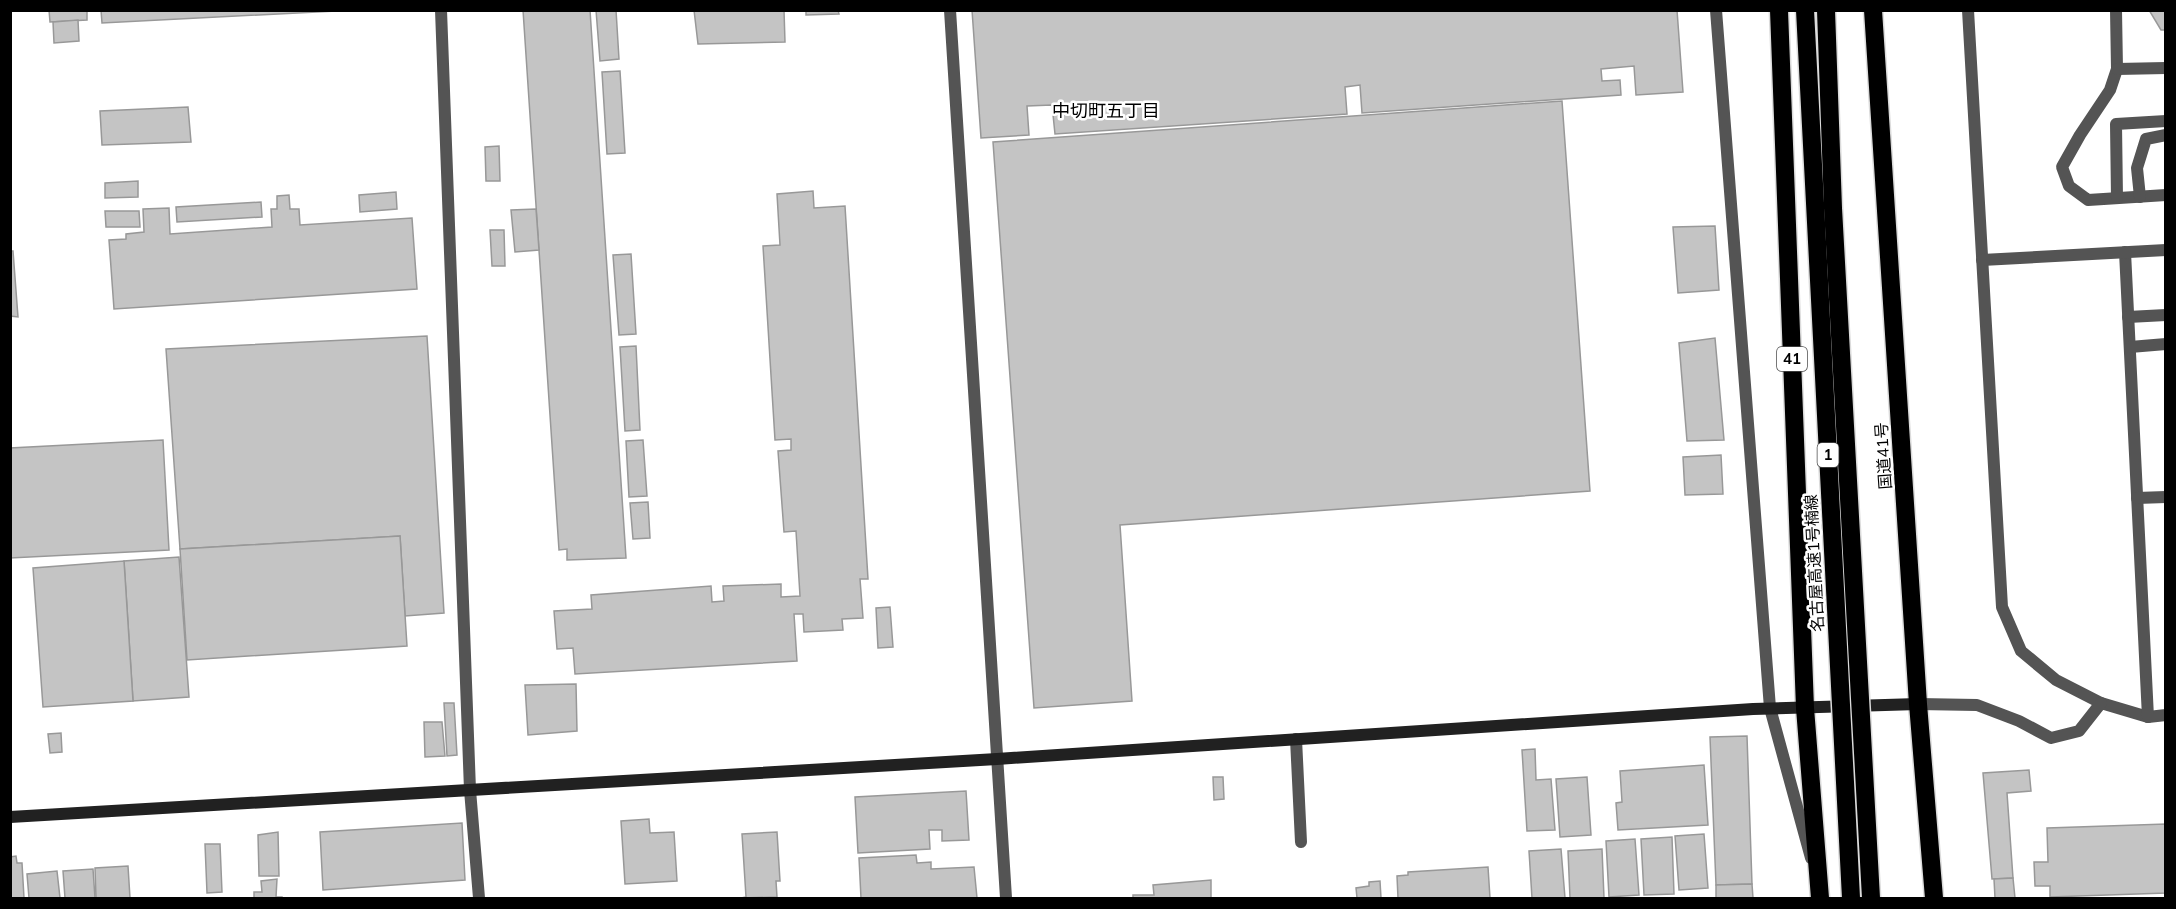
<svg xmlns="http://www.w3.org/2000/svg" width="2176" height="909" viewBox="0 0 2176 909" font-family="Mulish,'Noto Sans JP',sans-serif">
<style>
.building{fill:#c4c4c4;stroke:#989898;stroke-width:1.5}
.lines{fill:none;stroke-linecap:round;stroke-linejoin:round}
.highway-casing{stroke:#dbdbdb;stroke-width:21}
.lane{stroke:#545454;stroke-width:12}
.street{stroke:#545454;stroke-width:12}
.secondary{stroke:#212121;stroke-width:12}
.highway{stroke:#000;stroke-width:18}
.highway-bridge-casing{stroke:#dbdbdb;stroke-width:21;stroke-linecap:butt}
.highway-bridge{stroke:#000;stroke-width:18}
.labels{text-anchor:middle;stroke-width:5;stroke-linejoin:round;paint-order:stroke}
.shield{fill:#fff;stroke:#4c4c4c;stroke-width:1.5}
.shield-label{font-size:15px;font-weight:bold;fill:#000}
.street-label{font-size:16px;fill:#000;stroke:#fff}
.neighbourhood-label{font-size:18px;fill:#000;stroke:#fff}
</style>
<rect width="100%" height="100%" fill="#fff"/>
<g class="building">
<polygon points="49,10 87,10 87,20 50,22"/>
<polygon points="101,10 356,10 102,23"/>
<polygon points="523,10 590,10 626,558 567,560 567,549 559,550"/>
<polygon points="596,10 616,10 619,59 600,61"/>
<polygon points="694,10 784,10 785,42 698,44"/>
<polygon points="806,10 838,10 839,14 806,15"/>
<polygon points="972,10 1677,10 1683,92 1636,95 1634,66 1601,69 1602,81 1620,80 1621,95 1362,113 1360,85 1345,87 1347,114 1055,134 1052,105 1027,106 1029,135 981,138"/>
<polygon points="2149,10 2166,10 2166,30 2161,30"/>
<polygon points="78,20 79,41 54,43 53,22"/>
<polygon points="620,71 625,153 607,154 602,72"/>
<polygon points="1562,101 1590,491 1120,525 1132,701 1034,708 993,142"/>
<polygon points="188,107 191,142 102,145 100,111"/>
<polygon points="499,146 500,181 486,181 485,147"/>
<polygon points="138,181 138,197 105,198 105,183"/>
<polygon points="813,191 814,208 845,206 868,579 860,579 863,618 842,619 843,630 804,632 803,614 794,614 797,661 575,674 573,648 557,649 554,611 592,609 591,595 711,586 712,602 724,601 723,586 781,584 781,597 800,596 796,531 784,532 778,451 791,450 791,439 775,440 763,246 780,245 777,194"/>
<polygon points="396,192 397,209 360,212 359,195"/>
<polygon points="289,195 290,209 299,209 300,225 412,218 417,289 114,309 109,240 126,239 126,234 144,232 143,209 169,208 170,234 272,227 271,209 277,209 277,196"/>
<polygon points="261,202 262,217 177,222 176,207"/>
<polygon points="536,209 539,250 515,252 511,210"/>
<polygon points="105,211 139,211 140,227 106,227"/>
<polygon points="1715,226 1719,290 1678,293 1673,227"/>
<polygon points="490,230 504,230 505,266 492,266"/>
<polygon points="10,251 13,251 18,317 10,316"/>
<polygon points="631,254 636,334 619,335 613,255"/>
<polygon points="427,336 444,613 405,616 400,536 180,549 166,349"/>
<polygon points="1715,338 1724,440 1687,441 1679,343"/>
<polygon points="636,346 640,430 625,431 620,347"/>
<polygon points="163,440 169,550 10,558 10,448"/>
<polygon points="643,440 647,496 629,497 626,441"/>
<polygon points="1721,455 1723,494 1685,495 1683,457"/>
<polygon points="648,502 650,538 633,539 630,503"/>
<polygon points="400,536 407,646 187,660 180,549"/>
<polygon points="179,557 189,697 133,701 124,561"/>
<polygon points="124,561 133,701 43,707 33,568"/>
<polygon points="890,607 893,647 878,648 876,608"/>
<polygon points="576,684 577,731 528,735 525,685"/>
<polygon points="444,703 454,703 457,755 447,756"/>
<polygon points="424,722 442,722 445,756 425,757"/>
<polygon points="61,733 62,752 50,753 48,734"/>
<polygon points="1747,736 1752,884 1716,885 1710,737"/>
<polygon points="1535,749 1536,780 1551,779 1555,830 1527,831 1522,750"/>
<polygon points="1704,765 1708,825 1618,830 1616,803 1622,802 1620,771"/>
<polygon points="2029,770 2031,791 2007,793 2013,878 1992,879 1983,773"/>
<polygon points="1213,777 1223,777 1224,799 1214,800"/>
<polygon points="1587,777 1591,835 1560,837 1556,779"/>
<polygon points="966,791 969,840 942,841 942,830 929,830 930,849 858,853 855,797"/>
<polygon points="649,819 650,833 674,832 677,881 625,884 621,821"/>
<polygon points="462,823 465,880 323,890 320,832"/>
<polygon points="2166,824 2166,893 2050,897 2050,886 2035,886 2034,862 2048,862 2047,828"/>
<polygon points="278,832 279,876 259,876 258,835"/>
<polygon points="777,832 780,881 776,881 777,897 741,898 746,897 742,834"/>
<polygon points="1704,834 1708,888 1679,890 1675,836"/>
<polygon points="1672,837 1674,894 1644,895 1641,839"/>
<polygon points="1635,839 1639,895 1609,897 1606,841"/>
<polygon points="205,844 220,844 222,892 207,893"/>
<polygon points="1561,849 1565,898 1532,898 1529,851"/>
<polygon points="1602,849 1604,898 1570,898 1568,851"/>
<polygon points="916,855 917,863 931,862 931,869 974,867 977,898 861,898 859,858"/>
<polygon points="16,856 17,863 22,863 24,898 10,898 10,857"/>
<polygon points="128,866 130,898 96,898 95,868"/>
<polygon points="1488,867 1490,898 1398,898 1397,876 1408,875 1408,872"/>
<polygon points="93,869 95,898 65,898 63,871"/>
<polygon points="57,871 60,898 29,898 27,874"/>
<polygon points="2013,878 2015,898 1995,898 1994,879"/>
<polygon points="277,879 276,897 282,897 282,898 254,898 254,892 262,892 261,881"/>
<polygon points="1211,880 1211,898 1133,898 1133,895 1154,895 1153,885"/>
<polygon points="1380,881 1381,898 1357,898 1356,888 1369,886 1369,882"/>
<polygon points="1752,884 1753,898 1716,898 1716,885"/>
</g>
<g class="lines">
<g class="highway-casing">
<g id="highway">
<polyline points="1779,10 1805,708 1820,898"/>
<polyline points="1873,10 1918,704 1934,898"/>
</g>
</g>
<g class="lane">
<polyline points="1968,10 2002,607 2021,651 2056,680 2101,703 2148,717 2166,715"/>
<polyline points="2116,10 2117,69 2110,90 2080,135 2062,167 2069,186 2088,200 2166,195"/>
<polyline points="2117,69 2166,68"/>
<polyline points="2140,197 2137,168 2146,139 2166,135"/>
<polyline points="2117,198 2116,124 2166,121"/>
<polyline points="2125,252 2148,717"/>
<polyline points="1982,260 2166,250"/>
<polyline points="2128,317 2166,315"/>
<polyline points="2130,347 2166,344"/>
<polyline points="2137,498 2166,497"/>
<polyline points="1918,704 1977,705 2019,721 2051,738 2079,731 2101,703"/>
<polyline points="1296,739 1301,842"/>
</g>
<g class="street">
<polyline points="441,10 470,790 479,898"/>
<polyline points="950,10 1006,898"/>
<polyline points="1716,10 1770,708 1811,858"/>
</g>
<polyline class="secondary" points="10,817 997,759 1753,709 1918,704"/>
<use href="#highway" class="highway"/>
<g class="highway-bridge-casing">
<g id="highway-bridge">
<polyline points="1805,10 1851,898"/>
<polyline points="1826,10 1833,208 1871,898"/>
</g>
</g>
<use href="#highway-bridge" class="highway-bridge"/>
</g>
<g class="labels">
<g class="shield">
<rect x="1777" y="347" width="30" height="24" rx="4.5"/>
<rect x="1817.5" y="443" width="21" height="24" rx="4.5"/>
</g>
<g class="shield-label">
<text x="1792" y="364">41</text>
<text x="1828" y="460">1</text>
</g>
<g class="street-label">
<text transform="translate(1883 456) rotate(-94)" y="6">国道41号</text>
<text transform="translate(1814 563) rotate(-93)" y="6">名古屋高速1号楠線</text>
</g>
<g class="neighbourhood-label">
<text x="1106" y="117">中切町五丁目</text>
</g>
</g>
<rect width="2176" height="909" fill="none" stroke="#000000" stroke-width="24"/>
</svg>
